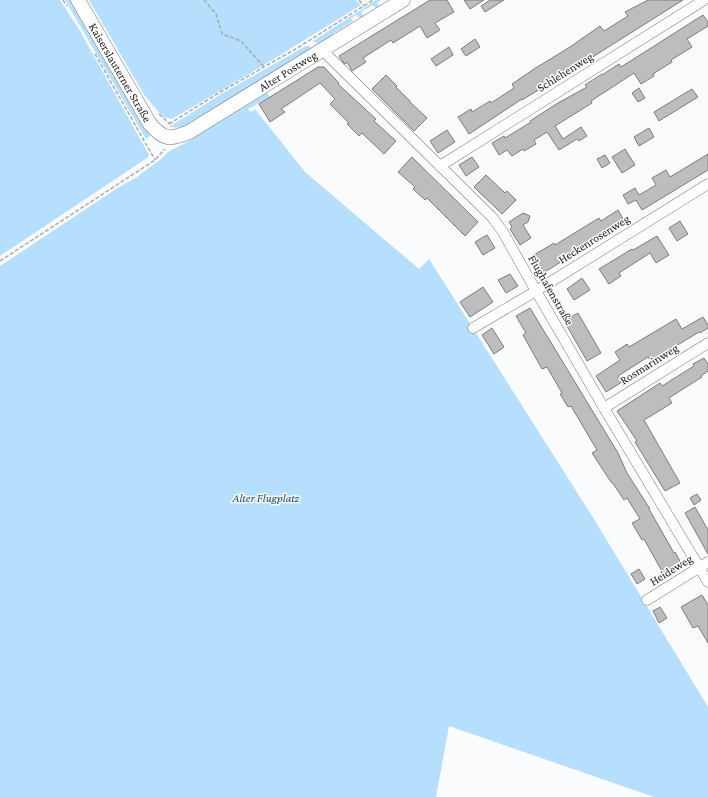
<svg xmlns="http://www.w3.org/2000/svg" width="708" height="797" viewBox="0 0 708 797" font-family="'Crimson Pro',serif">
<style>
.green{fill:#b6dffd}
.building{fill:#bdbcbe;stroke:#7d7d7f}
.lines{fill:none;stroke-linecap:round;stroke-linejoin:round}
.minor-casing{stroke:#7a7c7d;stroke-width:11}
.secondary-casing{stroke:#7a7c7d;stroke-width:15}
.path{stroke:#a9abac;stroke-width:1.5;stroke-dasharray:4 2;stroke-linecap:butt}
.minor{stroke:#fff;stroke-width:10}
.secondary{stroke:#fff;stroke-width:14}
.labels{text-anchor:middle;stroke-width:3;stroke-linejoin:round;paint-order:stroke}
.street-label{font-size:12px;fill:#1a1b1b;stroke:#f9fbfd}
.park-label{font-size:12px;font-style:italic;fill:#174b6c;stroke:#f9fbfd}
</style>
<rect width="100%" height="100%" fill="#f9fbfd"/>
<g class="green">
<polygon points="0,0 60,0 80,31 149,155 147,158 0,256"/>
<polygon points="65,0 71,0 76,8 150,136 146,139"/>
<polygon points="89,0 356,0 361,5 264,65 172,119 163,117 145,96"/>
<polygon points="376,0 381,0 377,3 381,8 377,11 373,5 361,12 365,18 361,20 357,15 351,18 353,21 332,34 334,37 321,45 313,41"/>
<polygon points="306,46 309,46 313,49 194,124 182,128 169,127 223,93"/>
<polygon points="266,91 270,97 248,109 250,112 255,109 305,172 419,269 429,259 592,516 708,707 708,797 654,797 449,726 436,797 0,797 0,266 116,189 137,177 161,159 168,152 189,141"/>
</g>
<g class="building">
<polygon points="430,0 447,0 454,12 435,23 440,30 427,38 420,26 393,43 391,40 363,58 366,62 352,71 347,62 345,64 343,62 339,56"/>
<polygon points="464,0 484,0 470,9"/>
<polygon points="490,0 504,0 485,12 481,6"/>
<polygon points="648,0 683,0 545,87 545,86 522,100 522,99 469,134 458,117 471,109 472,112 490,101 491,103 514,88 512,84 534,69 570,47 600,26 604,31 628,16 625,12"/>
<polygon points="703,15 708,22 708,26 687,39 692,47 671,60 672,62 653,74 654,76 641,84 634,73 591,101 592,103 555,126 563,139 581,127 587,136 579,141 577,139 559,150 547,132 534,140 536,144 524,151 523,149 512,156 507,150 499,155 492,143 504,136 505,138 531,122 530,121 558,103 587,87 585,85 602,74 602,75 619,64 621,67"/>
<polygon points="475,39 480,47 466,56 461,49"/>
<polygon points="449,47 453,55 436,66 431,59"/>
<polygon points="318,67 324,67 339,83 338,84 376,119 374,121 396,141 384,154 362,133 359,136 347,124 349,123 330,104 335,99 320,83 281,109 285,112 270,122 259,104"/>
<polygon points="386,75 397,86 396,87 410,101 410,102 427,118 414,131 372,89"/>
<polygon points="639,88 645,98 638,102 632,93"/>
<polygon points="692,89 698,97 659,121 654,112"/>
<polygon points="649,128 654,137 639,146 634,137"/>
<polygon points="447,130 455,142 438,153 430,141"/>
<polygon points="625,149 635,165 622,173 612,157"/>
<polygon points="708,154 708,170 642,210 636,200 628,204 623,195 635,188 639,195 656,185 652,178 666,170 670,177"/>
<polygon points="605,155 610,163 602,168 597,159"/>
<polygon points="412,157 478,222 465,236 427,198 425,200 413,189 415,187 398,172"/>
<polygon points="472,157 479,167 466,176 459,165"/>
<polygon points="486,175 505,193 507,191 516,200 502,214 474,187"/>
<polygon points="618,210 625,222 540,275 529,258 554,243 555,245 599,218 601,221"/>
<polygon points="523,213 530,216 528,222 523,225 531,238 520,245 510,229 512,227 509,222"/>
<polygon points="680,221 688,234 677,241 669,228"/>
<polygon points="487,235 495,248 483,255 475,242"/>
<polygon points="657,236 669,255 656,263 650,253 619,273 621,276 609,284 599,269 632,249 633,250"/>
<polygon points="510,274 518,286 506,293 498,280"/>
<polygon points="582,278 590,290 574,300 567,289"/>
<polygon points="483,287 493,302 470,317 460,302"/>
<polygon points="530,308 618,453 627,473 650,509 649,509 674,553 675,552 682,565 664,575 644,539 642,540 632,523 640,519 627,498 624,500 612,482 611,482 592,453 597,450 571,406 568,407 560,394 562,393 547,367 542,369 523,335 526,333 516,316"/>
<polygon points="578,313 601,353 587,361 564,321"/>
<polygon points="703,317 708,325 708,328 700,333 699,332 651,361 648,357 618,376 622,382 606,392 596,376 620,360 615,352 627,344 629,347 676,319 682,329"/>
<polygon points="492,328 504,347 494,354 482,335"/>
<polygon points="704,358 708,364 708,371 701,376 702,377 669,398 672,403 644,420 680,483 665,491 635,442 637,441 617,411 660,383 662,386 694,366 693,364"/>
<polygon points="697,494 701,500 694,505 690,498"/>
<polygon points="695,507 708,530 708,554 685,513"/>
<polygon points="639,569 645,579 637,584 631,574"/>
<polygon points="702,595 708,605 708,643 698,626 693,628 681,607"/>
<polygon points="660,607 667,618 659,623 653,611"/>
</g>
<g class="lines">
<g class="minor-casing">
<g id="minor">
<polyline points="322,50 492,217 503,232 536,291 604,408 708,582"/>
<polyline points="440,166 704,0"/>
<polyline points="473,328 536,291 708,184"/>
<polyline points="604,408 708,343"/>
<polyline points="647,600 708,562"/>
</g>
</g>
<g class="secondary-casing">
<g id="secondary">
<path id="s1" d="M78 0 150 124C164 140 170 140 189 132L403 0"/>
</g>
</g>
<g class="path">
<polyline points="63,0 67,6"/>
<polyline points="204,0 216,14 222,34 241,41 264,67"/>
<polyline points="359,0 364,6"/>
<polyline points="95,54 155,160"/>
<polyline points="159,114 170,124"/>
<polyline points="169,124 222,91 299,47 373,0"/>
<polyline points="0,261 155,160 165,149"/>
</g>
<use href="#minor" class="minor"/>
<use href="#secondary" class="secondary"/>
</g>
<g class="labels">
<g class="street-label">
<text dy="4" stroke="none"><textPath href="#s1" startOffset="304">Alter Postweg</textPath></text>
<text transform="translate(565 72) rotate(-32)" y="4">Schlehenweg</text>
<text dy="4" stroke="none"><textPath href="#s1" startOffset="84">Kaiserslauterner Straße</textPath></text>
<text transform="translate(594 239) rotate(-32)" y="4">Heckenrosenweg</text>
<text transform="translate(551 290) rotate(60)" y="4">Flughafenstraße</text>
<text transform="translate(649 364) rotate(-32)" y="4">Rosmarinweg</text>
<text transform="translate(671 570) rotate(-32)" y="4">Heideweg</text>
</g>
<g class="park-label">
<text x="266" y="502">Alter Flugplatz</text>
</g>
</g>
</svg>
